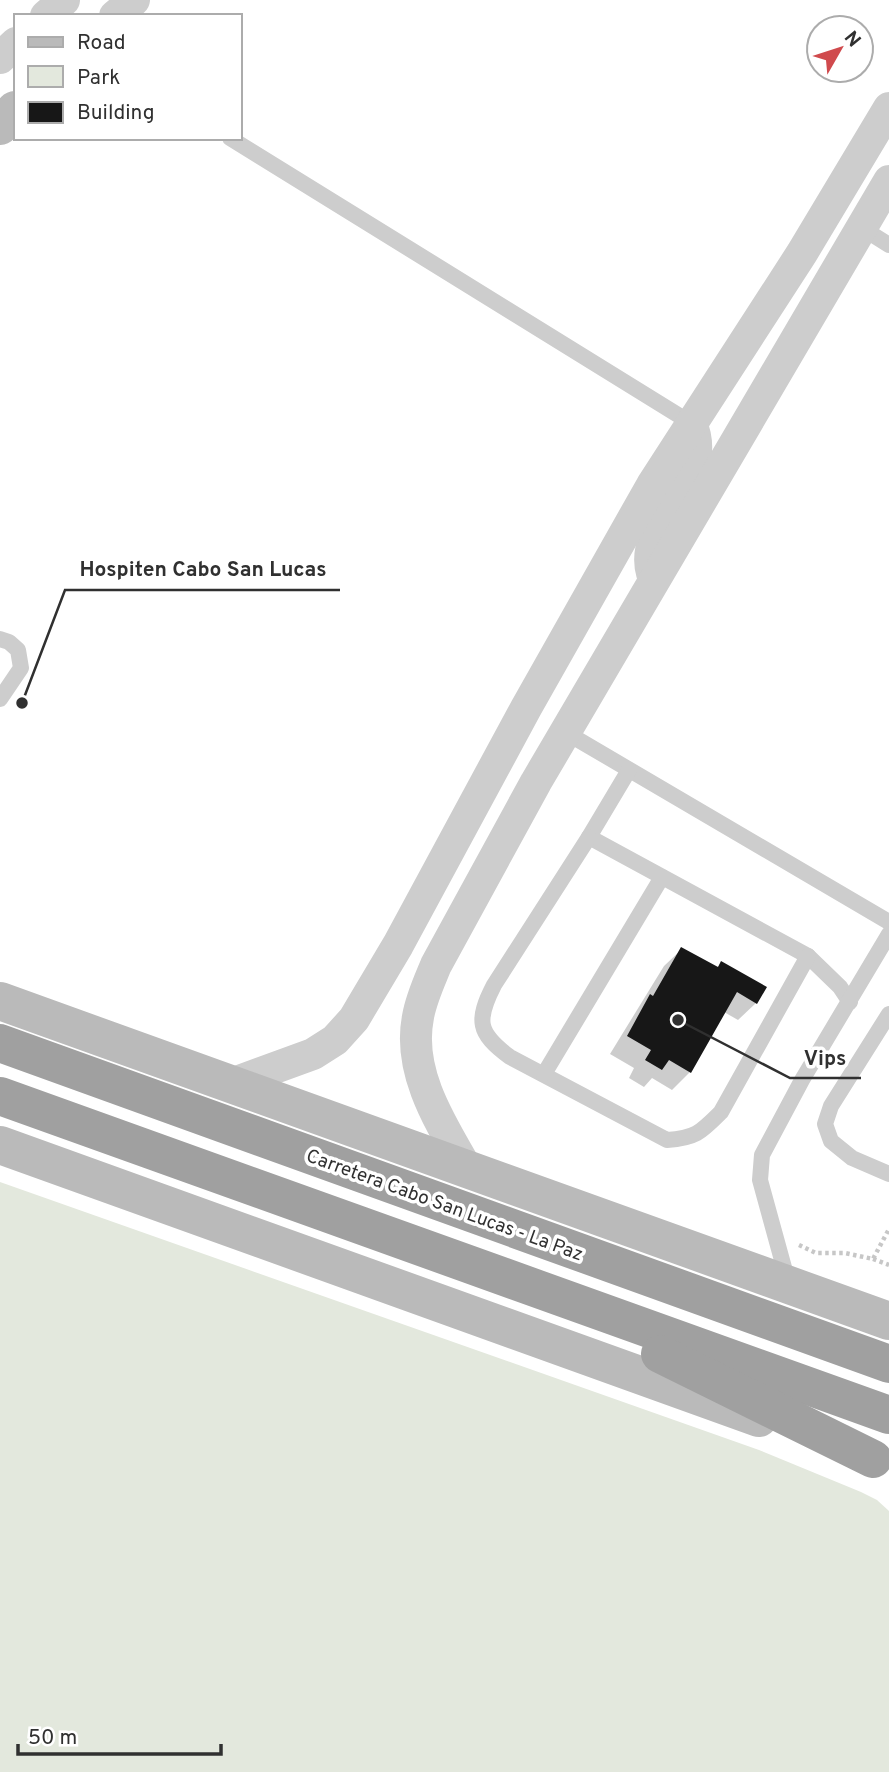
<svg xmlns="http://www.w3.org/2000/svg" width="889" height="1772" viewBox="0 0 889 1772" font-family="Overpass,sans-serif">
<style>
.green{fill:#e3e8dd}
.shadow{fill:#0003}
.building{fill:#171717}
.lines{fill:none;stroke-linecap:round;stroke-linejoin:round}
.path{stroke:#c7c7c7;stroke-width:4.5;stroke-dasharray:3.5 3.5;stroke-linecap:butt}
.service{stroke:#cdcdcd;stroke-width:16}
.minor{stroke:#cdcdcd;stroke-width:32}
.secondary{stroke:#bababa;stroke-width:38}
.trunk{stroke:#a0a0a0;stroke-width:38}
.labels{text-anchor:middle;stroke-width:7;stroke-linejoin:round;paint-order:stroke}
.street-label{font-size:19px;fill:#303030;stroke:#fff}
.leader{fill:none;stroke:#303030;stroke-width:2.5}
.callout-dot{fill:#303030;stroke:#fff;stroke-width:2.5}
.callout-label{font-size:21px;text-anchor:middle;font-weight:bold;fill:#303030;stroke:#fff;stroke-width:7;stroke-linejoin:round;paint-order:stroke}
</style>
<rect width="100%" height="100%" fill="#fff"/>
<polygon class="green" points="0,1182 759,1450 861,1492 877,1500 889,1511 889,1772 0,1772"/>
<polygon class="shadow" points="682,949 716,968 722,963 756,1003 738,1020 724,1012 690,1072 672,1090 652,1078 644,1087 629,1078 634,1068 610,1054 664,966"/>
<polygon class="building" points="681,947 718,967 721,961 767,987 757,1004 737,992 691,1073 669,1060 662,1070 645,1060 651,1050 627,1036 650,994 653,996"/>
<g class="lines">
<g class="path">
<polyline points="799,1245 816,1253 845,1253 873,1259 889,1229"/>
<polyline points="873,1259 889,1265"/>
</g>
<g class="service">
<polyline points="230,138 691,423"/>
<polyline points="862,228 889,245"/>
<polyline points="0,639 9,642 18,650 21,668 0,699"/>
<polyline points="565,732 889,922"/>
<polyline points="629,770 589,837 808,956 840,987 850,1002"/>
<path d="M589 837 494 985C476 1020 477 1033 510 1057L667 1140C696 1138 701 1132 721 1112L808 956"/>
<polyline points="889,1014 831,1106 825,1124 831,1141 852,1158 889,1174"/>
<polyline points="544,1074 662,877"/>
<polyline points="788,1282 760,1180 762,1155 802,1080 889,934"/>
</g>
<g class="minor">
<polyline points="46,16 64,0"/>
<polyline points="115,16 134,0"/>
<polyline points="0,58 16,43"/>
<path d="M652 573C637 521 717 483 691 423"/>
<polyline points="231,1084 313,1054 335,1040 354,1019 398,945 526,708 652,485 802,253 889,108"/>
<path d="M467 1169C441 1124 407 1072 418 1017 421 999 429 982 436 965L536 782 889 181"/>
</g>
<g class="secondary">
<polyline points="0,126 15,110"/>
<polyline points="0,1001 889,1321"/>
<polyline points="0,1145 759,1418"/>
</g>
<g class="trunk">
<polyline points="0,1043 889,1364"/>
<polyline points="0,1096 889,1415"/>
<polyline points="660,1354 873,1459"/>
</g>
</g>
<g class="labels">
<g class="street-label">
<text transform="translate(445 1204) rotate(20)" y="7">Carretera Cabo San Lucas - La Paz</text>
</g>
</g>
<path class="leader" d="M22 703L65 590H340M678 1020L790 1078H861"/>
<g class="callout-dot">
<circle cx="22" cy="703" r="7"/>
<circle cx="678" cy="1020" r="7"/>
</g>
<g class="callout-label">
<text x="203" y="576">Hospiten Cabo San Lucas</text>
<text x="825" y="1065">Vips</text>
</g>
<rect x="14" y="14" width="228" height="126" fill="#ffffff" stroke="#acacac" stroke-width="2"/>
<rect x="28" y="37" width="35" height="10" fill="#bababa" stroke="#acacac" stroke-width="2"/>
<text x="77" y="49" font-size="21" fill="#303030">Road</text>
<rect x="28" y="66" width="35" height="21" fill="#e3e8dd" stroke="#acacac" stroke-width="2"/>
<text x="77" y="84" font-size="21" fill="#303030">Park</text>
<rect x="28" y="102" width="35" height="21" fill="#171717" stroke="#acacac" stroke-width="2"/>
<text x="77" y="119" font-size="21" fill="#303030">Building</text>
<g transform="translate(840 49) rotate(51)"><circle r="33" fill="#ffffff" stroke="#acacac" stroke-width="2"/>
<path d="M0-5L12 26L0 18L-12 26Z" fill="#d04a4d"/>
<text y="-10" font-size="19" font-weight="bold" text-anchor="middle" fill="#303030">N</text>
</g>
<path d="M18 1744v10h203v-10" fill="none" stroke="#303030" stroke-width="3.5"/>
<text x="28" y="1744" font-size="21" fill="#303030" stroke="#ffffff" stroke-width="5" paint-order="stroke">50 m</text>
</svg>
